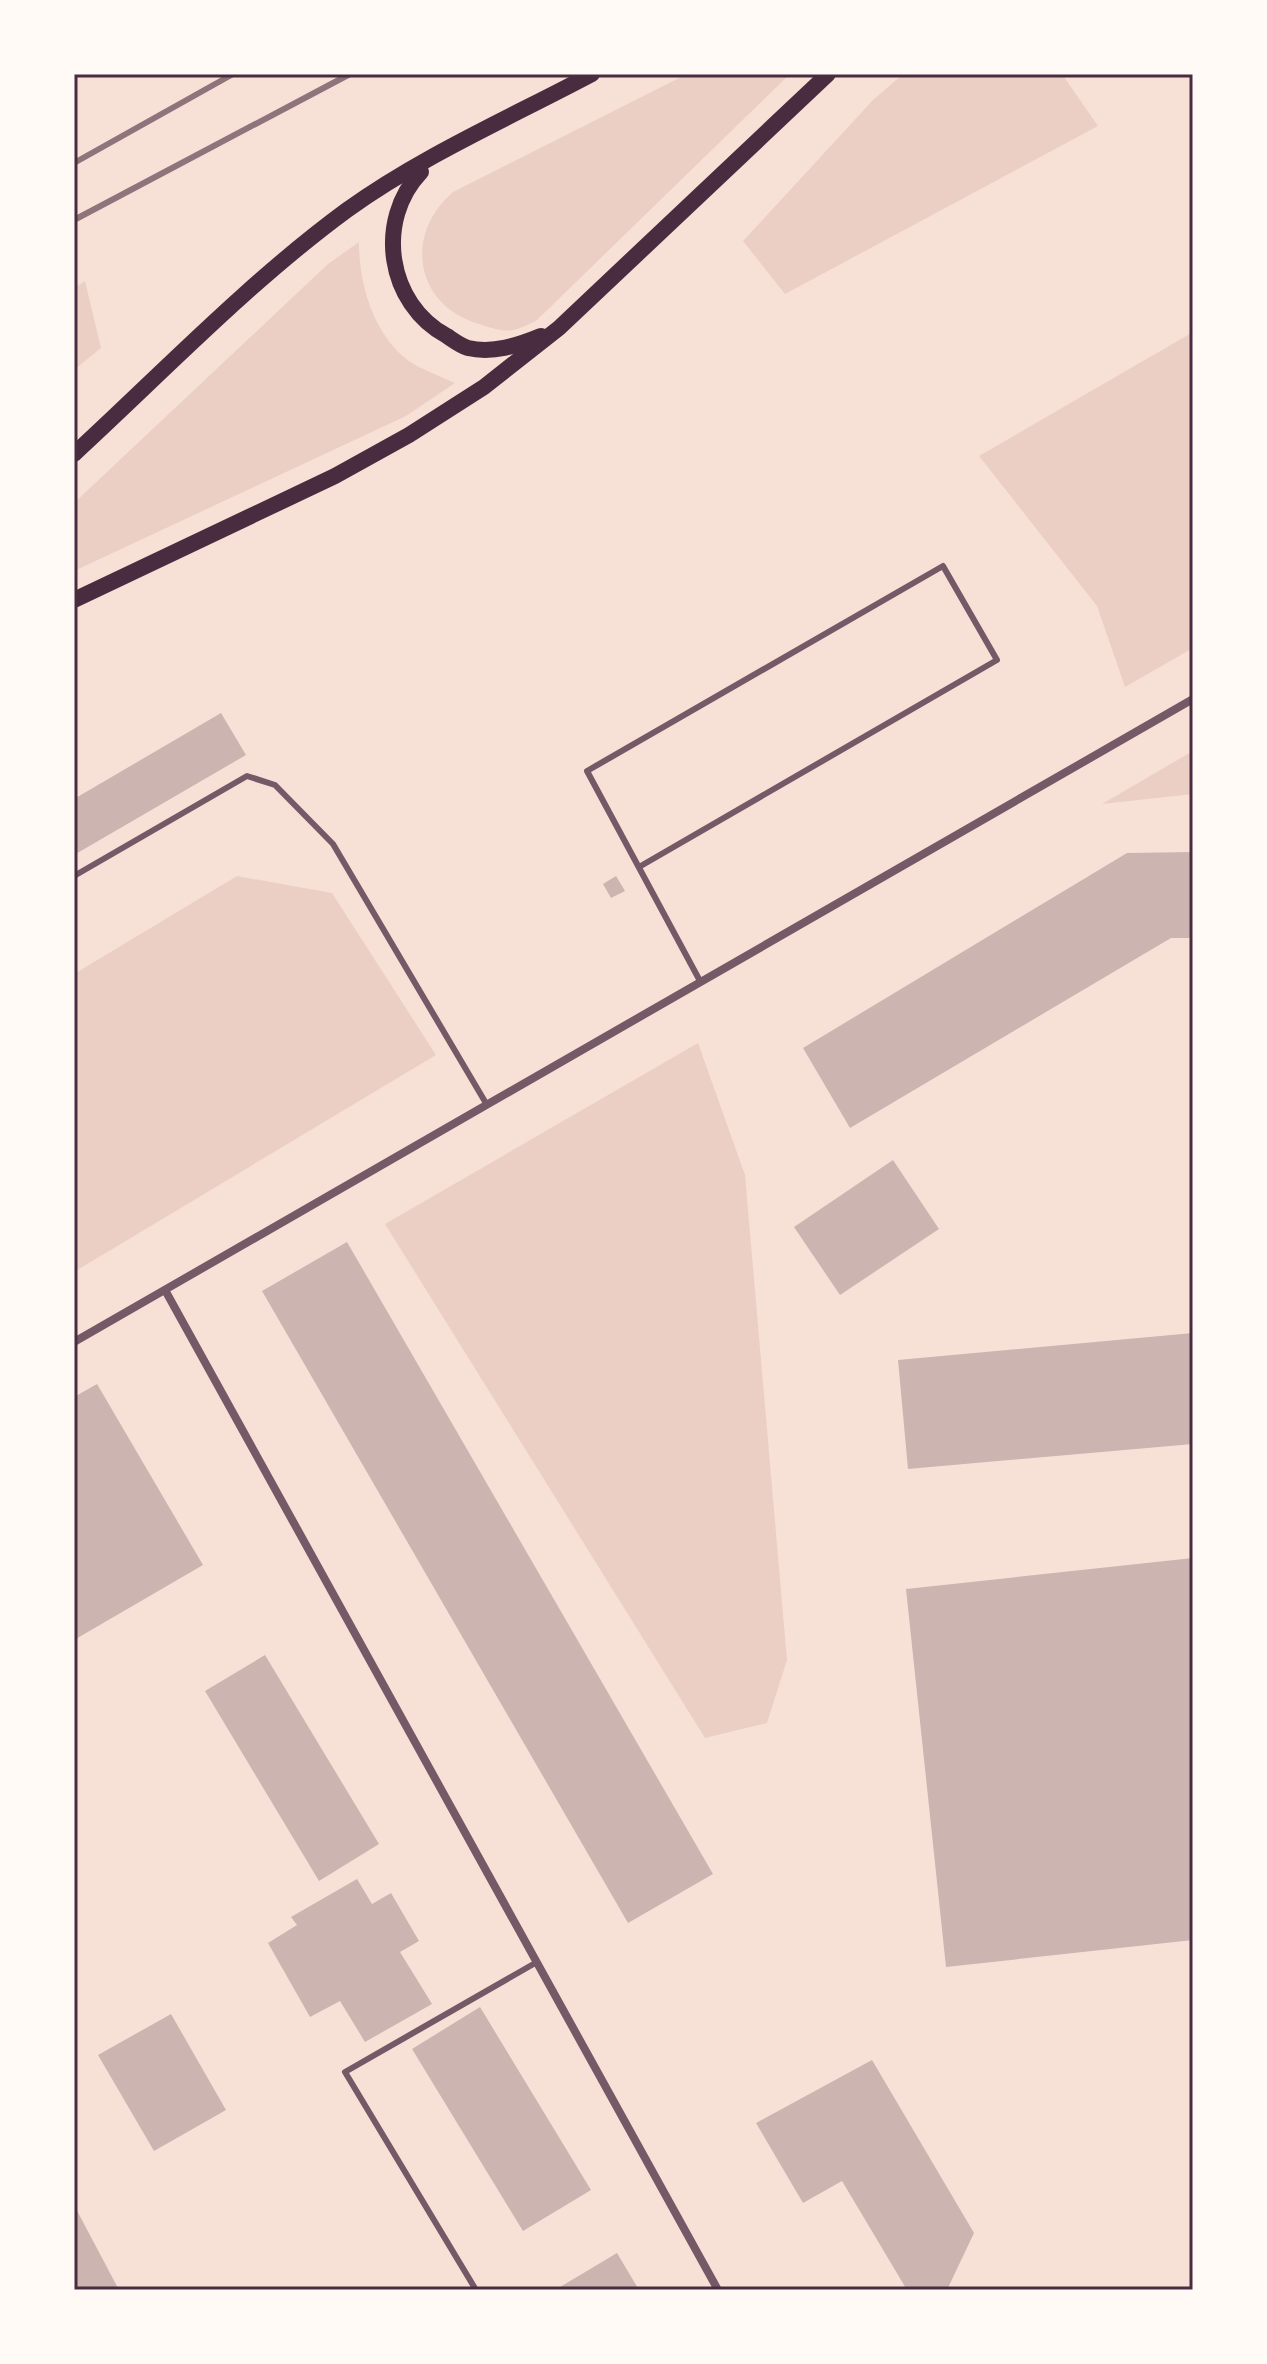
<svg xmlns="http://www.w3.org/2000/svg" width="1267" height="2364" viewBox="0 0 1267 2364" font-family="Roboto,sans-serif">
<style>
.green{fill:#ebcfc5}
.building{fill:#ccb4b1}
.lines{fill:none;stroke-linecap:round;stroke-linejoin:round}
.service{stroke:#755966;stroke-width:6}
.minor{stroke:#755966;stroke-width:8}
.secondary{stroke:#4a2c40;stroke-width:16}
.rail{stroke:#8f747c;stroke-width:6}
.neatline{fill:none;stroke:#4a2c40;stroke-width:3}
</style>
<rect width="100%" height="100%" fill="#f7e1d7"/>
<g class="green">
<path d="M687 74H790L536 321C529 324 520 329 513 330 504 332 491 328 482 325 416 308 402 236 453 192Z"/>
<polygon points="903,74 1062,74 1098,126 785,294 743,241 873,100"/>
<path d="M359 242C359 284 373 334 409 361 422 370 440 376 455 383L406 416 74 571V503L328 264Z"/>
<polygon points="85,281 101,348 74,370 74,288"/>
<polygon points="1193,332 1193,648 1125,687 1097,606 979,456"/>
<polygon points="1193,751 1193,794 1102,804"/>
<polygon points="237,876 332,893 436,1055 74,1272 74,974"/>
<polygon points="698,1043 745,1175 787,1660 767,1723 705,1738 385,1224"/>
</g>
<g class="building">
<polygon points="221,713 246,755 74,855 74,799"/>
<polygon points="1193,852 1193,938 1171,938 850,1128 803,1048 1127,853"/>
<polygon points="616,876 625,891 611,898 603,884"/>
<polygon points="893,1160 939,1229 840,1295 794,1227"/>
<polygon points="347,1242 713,1874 628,1923 262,1291"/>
<polygon points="1193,1333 1193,1444 908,1469 898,1360"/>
<polygon points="97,1384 203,1565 74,1640 74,1397"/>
<polygon points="1193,1558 1193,1940 946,1967 906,1589"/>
<polygon points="265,1655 379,1844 319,1881 205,1691"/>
<polygon points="357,1879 372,1904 391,1893 419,1941 400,1952 432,2004 365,2042 340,2001 310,2017 268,1943 297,1925 291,1917"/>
<polygon points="480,2007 591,2190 523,2231 412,2049"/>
<polygon points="171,2014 226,2110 154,2151 98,2055"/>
<polygon points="872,2060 974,2233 947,2290 907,2290 842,2181 803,2203 756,2123"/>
<polygon points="74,2205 119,2290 74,2290"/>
<polygon points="617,2253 639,2290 555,2290"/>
</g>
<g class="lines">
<g class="service">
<polyline points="639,867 997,660 943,566 587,771 700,981"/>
<polyline points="74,876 247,776 275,785 333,844 487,1105"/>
<polyline points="476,2290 345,2072 537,1962"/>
</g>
<g class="minor">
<polyline points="165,1290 718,2290"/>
<polyline points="74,1342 1193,699"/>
</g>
<g class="secondary">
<path d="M421 172C375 220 387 304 447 336 453 340 461 346 468 348 493 354 519 345 541 336"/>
<path d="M74 454C163 372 249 282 347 210 422 156 511 117 592 74"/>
<polyline points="74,600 335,476 409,435 484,387 559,328 828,74"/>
</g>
<g class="rail">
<polyline points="74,163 233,74"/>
<polyline points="74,220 350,74"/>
</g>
</g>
<rect width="1267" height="2364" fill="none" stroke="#fffaf5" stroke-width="152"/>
<rect x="76" y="76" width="1115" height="2212" class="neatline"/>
</svg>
